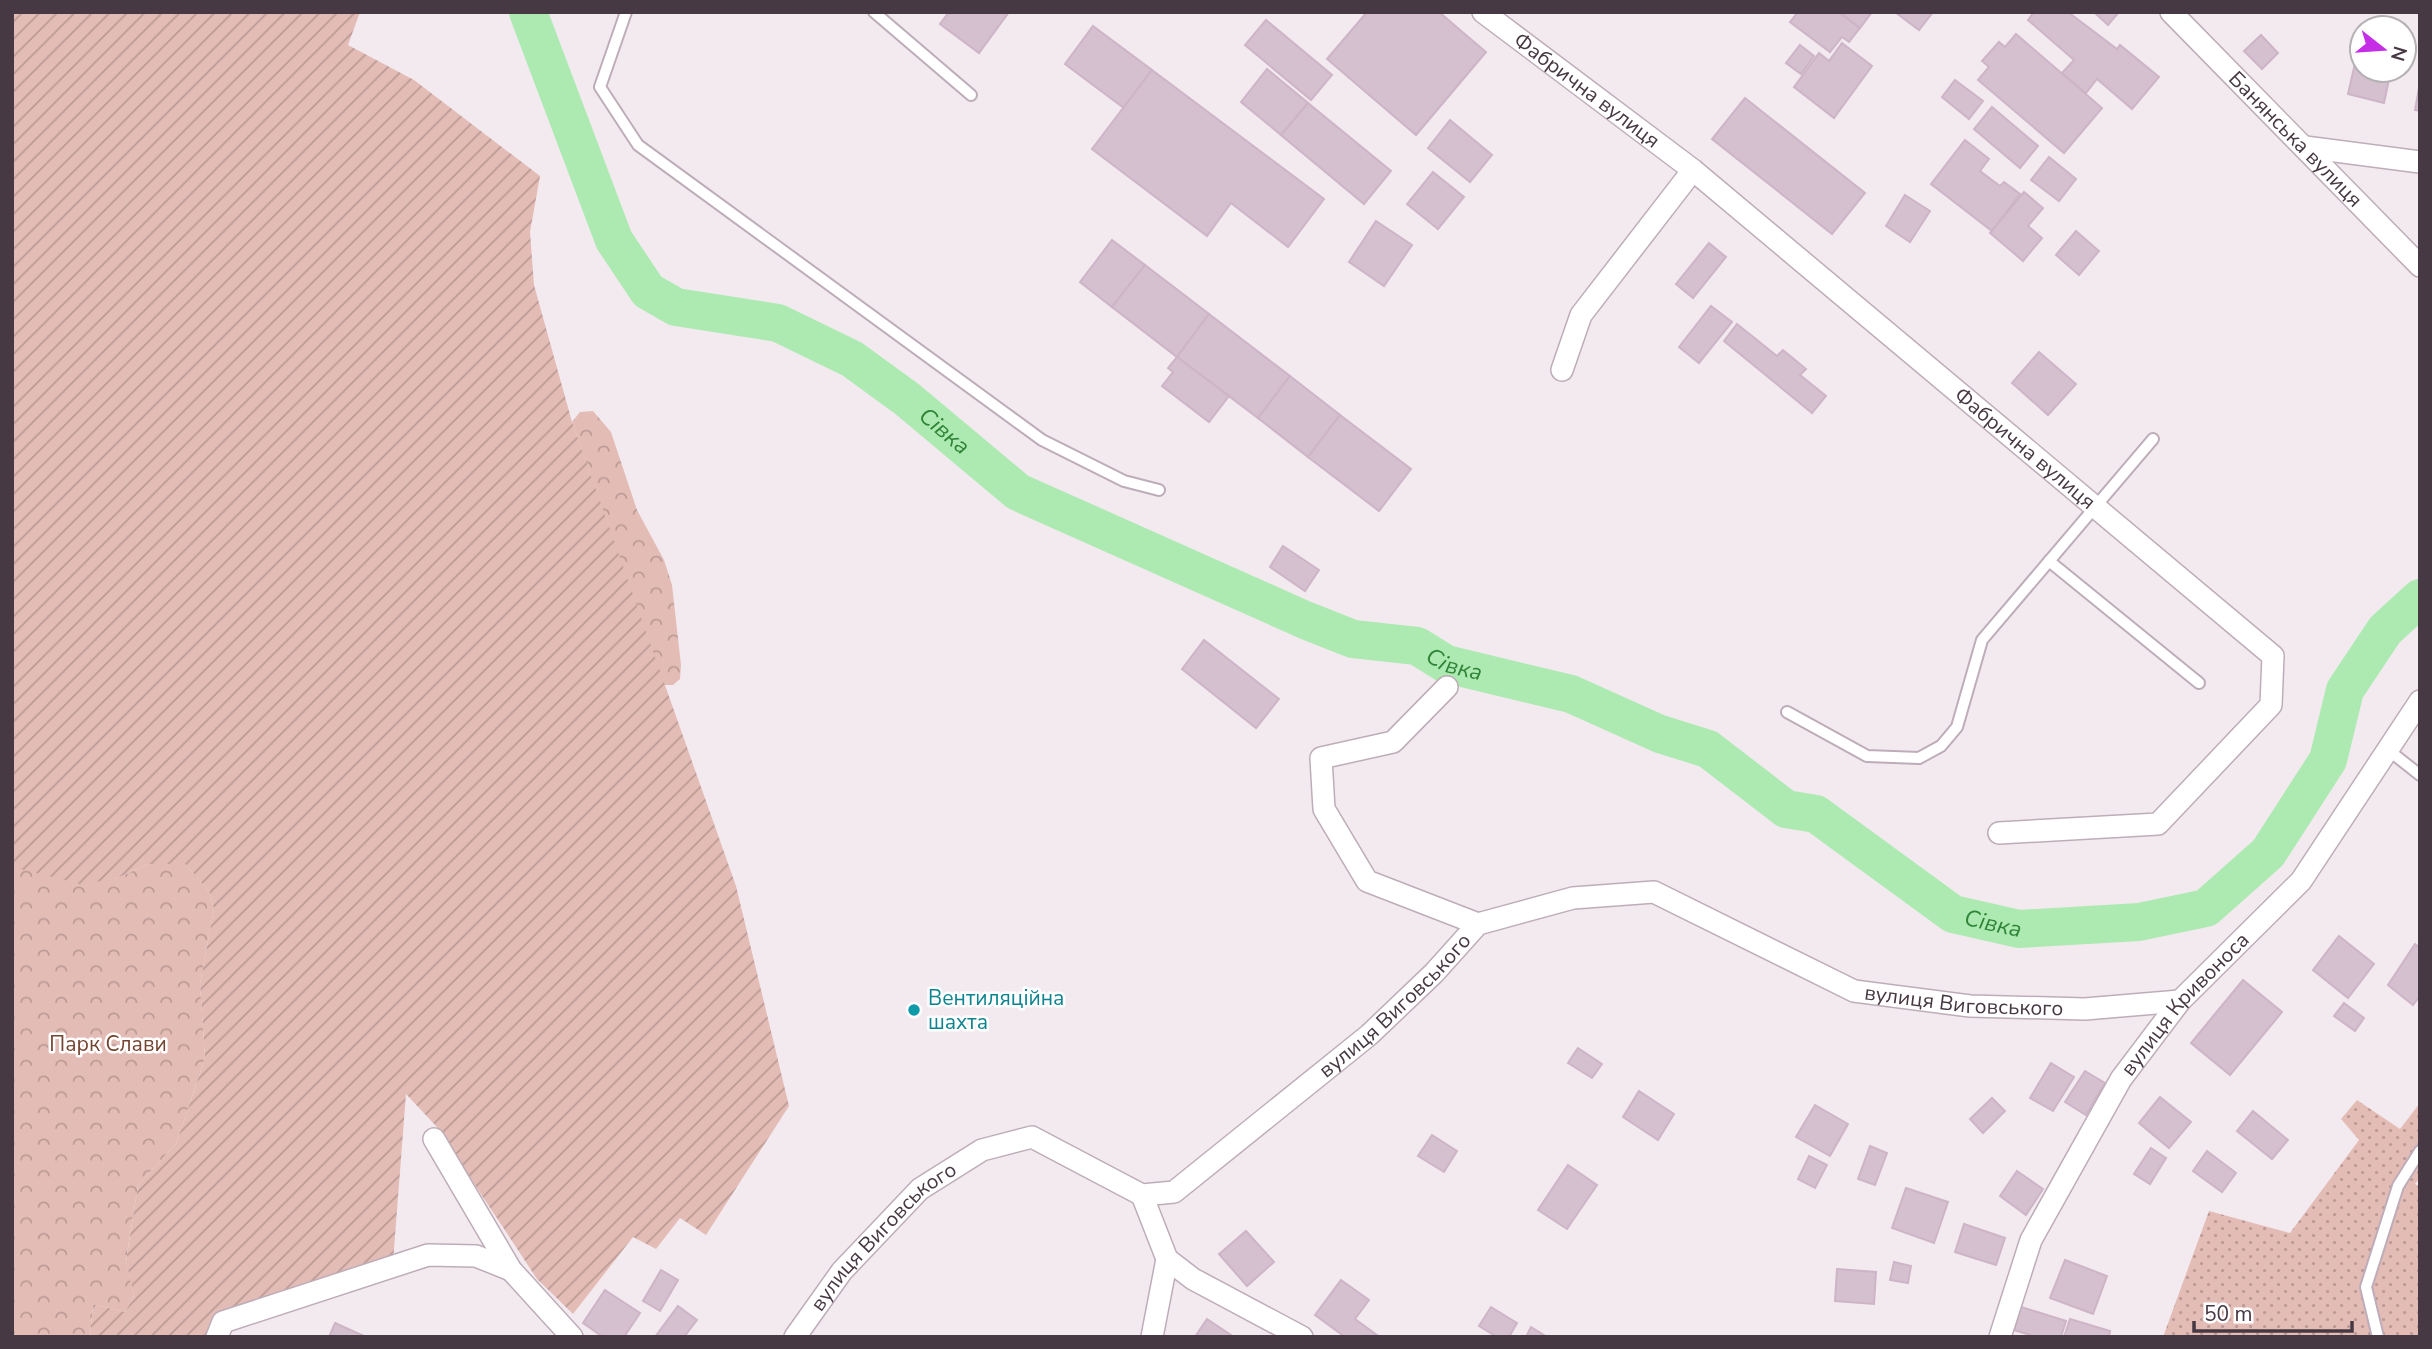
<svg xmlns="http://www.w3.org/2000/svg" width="2432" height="1349" viewBox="0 0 2432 1349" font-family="'Nunito Sans',sans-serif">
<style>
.grass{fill:url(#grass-dots)}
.forest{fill:url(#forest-crowns)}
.garden{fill:url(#garden-furrows)}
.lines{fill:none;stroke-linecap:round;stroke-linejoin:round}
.river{stroke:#aceab1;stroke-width:38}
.building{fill:#d4c0cf;stroke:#ceb4c7;stroke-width:2}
.service-casing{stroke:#beadb9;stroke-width:14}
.minor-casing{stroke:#beadb9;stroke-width:24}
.service{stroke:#fff;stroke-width:10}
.minor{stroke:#fff;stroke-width:21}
.culture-dot{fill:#0f9aa8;stroke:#fff;stroke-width:2.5}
.labels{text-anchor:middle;stroke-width:5;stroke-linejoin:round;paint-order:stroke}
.street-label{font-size:21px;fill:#473943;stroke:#fff}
.culture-label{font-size:21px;fill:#0d838f;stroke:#fff;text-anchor:start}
.park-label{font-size:21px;fill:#744430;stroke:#fff}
.water-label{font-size:23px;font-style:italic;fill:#308437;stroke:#fff}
</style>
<defs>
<pattern id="grass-dots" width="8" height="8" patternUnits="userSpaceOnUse" patternTransform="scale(1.75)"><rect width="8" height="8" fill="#e4bcb6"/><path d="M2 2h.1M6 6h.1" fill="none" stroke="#bb9a96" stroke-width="1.8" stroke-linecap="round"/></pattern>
<pattern id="forest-crowns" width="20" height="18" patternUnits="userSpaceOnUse" patternTransform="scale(1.75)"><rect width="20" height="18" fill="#e4bcb6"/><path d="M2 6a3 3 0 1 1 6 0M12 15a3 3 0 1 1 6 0" fill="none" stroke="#bb9a96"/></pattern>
<pattern id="garden-furrows" width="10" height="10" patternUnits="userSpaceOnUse" patternTransform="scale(1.75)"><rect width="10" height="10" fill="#e4bcb6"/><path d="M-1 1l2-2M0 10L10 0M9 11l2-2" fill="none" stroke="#bb9a96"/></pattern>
</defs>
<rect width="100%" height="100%" fill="#f3eaf0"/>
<polygon class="grass" points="2357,1100 2400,1129 2420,1103 2420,1178 2415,1184 2420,1187 2420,1337 2163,1337 2209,1211 2290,1233 2359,1140 2341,1119"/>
<g class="forest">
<polygon points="593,411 611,432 637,510 664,560 672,585 681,665 680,679 673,685 663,685 572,422 580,412"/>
<polygon points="148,864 185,864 209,891 214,909 200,984 205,1058 176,1144 138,1185 126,1260 134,1296 125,1312 93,1304 90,1337 12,1337 12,867 115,879"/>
</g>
<polygon class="garden" points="12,12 360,12 348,45 414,80 540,176 530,232 534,285 572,422 736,886 789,1106 706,1235 680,1218 656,1249 633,1237 573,1314 537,1279 436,1126 406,1094 392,1275 224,1329 221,1337 90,1337 93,1304 125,1312 134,1296 126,1261 138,1185 176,1144 205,1058 200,984 214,909 209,891 185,864 148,864 115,879 80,884 12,867"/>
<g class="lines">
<path class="river" id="s1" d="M528 12 614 240 648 291 676 307 778 323 852 359 907 399 1018 492 1305 620 1353 639 1417 646 1446 664 1571 694 1660 734 1708 749 1786 809 1816 814 1953 914 2019 929 2139 922 2206 908 2268 853 2328 760 2345 690 2385 630 2420 598"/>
</g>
<g class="building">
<polygon points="949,12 1009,12 979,53 940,24"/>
<polygon points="1367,12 1439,12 1486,52 1416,135 1327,59"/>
<polygon points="1798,12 1839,12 1860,28 1849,42 1842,37 1830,52 1790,22"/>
<polygon points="1839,12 1872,12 1860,28"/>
<polygon points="1895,12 1933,12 1919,30"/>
<polygon points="2034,12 2068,12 2117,49 2120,45 2159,77 2132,109 2097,79 2086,93 2062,73 2074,60 2028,20"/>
<polygon points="2094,12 2119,12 2108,25"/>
<polygon points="1266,20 1332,75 1311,100 1245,45"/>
<polygon points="2377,23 2395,28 2375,28"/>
<polygon points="1093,26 1152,70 1124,108 1065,64"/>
<polygon points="2016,34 2102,108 2064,153 1978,80 1989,67 1982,61 1999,42 2005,47"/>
<polygon points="2261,35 2278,53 2262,69 2244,51"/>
<polygon points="1842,43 1872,66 1834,118 1794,87 1819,53 1829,61"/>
<polygon points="1800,45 1814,56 1801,74 1786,63"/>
<polygon points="2356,59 2362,61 2362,70 2391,70 2384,103 2348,94"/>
<polygon points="1267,69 1308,103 1281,135 1241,102"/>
<polygon points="1152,70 1324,199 1288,247 1231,203 1207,236 1092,149"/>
<polygon points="1955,80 1983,101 1969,119 1942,97"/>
<polygon points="2420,82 2420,111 2415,110"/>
<polygon points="1745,98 1865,193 1832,234 1712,139"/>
<polygon points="1308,103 1391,171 1364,204 1281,135"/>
<polygon points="1992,107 2038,146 2020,168 1974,129"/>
<polygon points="1450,120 1492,155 1470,182 1428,148"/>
<polygon points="1965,140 1989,159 1980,171 2000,186 2004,182 2020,194 1992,231 1931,184"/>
<polygon points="2049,157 2076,179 2059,201 2031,180"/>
<polygon points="1433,172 1464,197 1438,229 1407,204"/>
<polygon points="2024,192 2043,208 2028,226 2042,238 2023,261 1990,233"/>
<polygon points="1905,195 1930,211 1910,242 1886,226"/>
<polygon points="1376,221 1412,245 1384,286 1349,262"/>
<polygon points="2076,231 2099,251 2079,275 2056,255"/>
<polygon points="1112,240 1145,265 1112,307 1080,282"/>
<polygon points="1709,243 1726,257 1693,298 1676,284"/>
<polygon points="1145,265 1209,314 1177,357 1112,307"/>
<polygon points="1711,306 1732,322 1699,363 1679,347"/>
<polygon points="1209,314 1290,376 1258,418 1177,357"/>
<polygon points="1737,324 1777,356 1783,350 1806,369 1800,375 1826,396 1812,413 1724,341"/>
<polygon points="2039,352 2076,384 2048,415 2012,383"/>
<polygon points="1177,357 1229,396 1209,422 1162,386 1173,372 1168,368"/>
<polygon points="1290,376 1340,415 1308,457 1258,418"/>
<polygon points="1340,415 1411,469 1379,511 1308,457"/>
<polygon points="1283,546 1319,570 1305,591 1270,567"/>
<polygon points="1204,640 1279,699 1256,728 1182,669"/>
<polygon points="2339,936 2374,964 2348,998 2313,970"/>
<polygon points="2415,944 2420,948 2420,996 2413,1005 2388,985"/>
<polygon points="2243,980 2282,1012 2230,1075 2191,1043"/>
<polygon points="2344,1003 2364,1018 2355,1031 2334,1016"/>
<polygon points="1578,1048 1602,1064 1592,1078 1568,1063"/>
<polygon points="2051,1063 2074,1077 2053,1111 2030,1098"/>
<polygon points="2085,1071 2105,1083 2086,1115 2065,1102"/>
<polygon points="1639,1091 1674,1114 1658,1140 1623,1117"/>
<polygon points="2160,1097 2191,1122 2169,1148 2139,1123"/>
<polygon points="1992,1098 2005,1111 1983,1133 1970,1119"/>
<polygon points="1815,1105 1848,1124 1830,1156 1796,1137"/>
<polygon points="2253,1111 2288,1140 2272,1159 2237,1131"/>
<polygon points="1432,1135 1457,1151 1444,1172 1418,1156"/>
<polygon points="1870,1146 1887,1153 1875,1185 1858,1179"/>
<polygon points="2151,1148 2166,1158 2150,1184 2134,1174"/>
<polygon points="2207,1151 2236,1173 2222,1192 2193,1171"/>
<polygon points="1809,1156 1827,1165 1815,1188 1798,1179"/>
<polygon points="1568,1165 1597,1185 1567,1229 1538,1210"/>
<polygon points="2017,1171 2043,1189 2026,1215 2000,1196"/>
<polygon points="1906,1188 1948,1202 1934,1243 1892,1228"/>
<polygon points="1964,1224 2005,1238 1996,1265 1955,1252"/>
<polygon points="1246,1231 1274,1262 1247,1286 1219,1254"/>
<polygon points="2065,1260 2107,1276 2093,1314 2050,1298"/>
<polygon points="1894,1262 1911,1266 1908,1283 1890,1280"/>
<polygon points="1837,1269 1876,1272 1874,1304 1835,1301"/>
<polygon points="661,1270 678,1280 660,1311 643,1301"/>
<polygon points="1341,1280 1369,1300 1355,1319 1377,1335 1375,1337 1345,1337 1315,1315"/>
<polygon points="605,1290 640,1313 624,1337 603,1337 583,1323"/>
<polygon points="678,1306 697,1320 684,1337 655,1337"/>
<polygon points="1491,1307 1517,1323 1509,1337 1497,1337 1479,1326"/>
<polygon points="2021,1307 2066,1321 2061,1337 2037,1337 2014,1330"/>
<polygon points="1207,1319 1234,1337 1195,1337"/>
<polygon points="2070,1319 2110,1331 2109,1337 2064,1337"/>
<polygon points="335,1323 366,1337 329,1337"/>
<polygon points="1531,1327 1547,1337 1526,1337"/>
</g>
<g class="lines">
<g class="service-casing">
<g id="service">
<polyline points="626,12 600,87 638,145 1042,440 1124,481 1159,490"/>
<polyline points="874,12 971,95"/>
<polyline points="2049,561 2199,683"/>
<polyline points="1787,712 1867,756 1919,758 1941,746 1957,727 1982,640 2153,439"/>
<polyline points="2387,749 2420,775"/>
<polyline points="2378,1337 2366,1287 2398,1186 2420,1151"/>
</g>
</g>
<g class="minor-casing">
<g id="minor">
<path id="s2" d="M1483 12 1693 170 2273 656 2271 705 2158 824 1999 833"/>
<path id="s3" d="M2171 12 2420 266"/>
<polyline points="2305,147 2420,162"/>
<polyline points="1562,370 1581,315 1693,170"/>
<polyline points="1447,687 1393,742 1321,758 1324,809 1367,881 1478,924"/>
<polyline points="434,1139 511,1270 572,1337"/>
<polyline points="1142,1195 1167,1259 1193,1279 1302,1337"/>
<polyline points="217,1337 223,1322 428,1255 476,1256 511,1270"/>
<path id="s4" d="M795 1337 842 1271 920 1189 982 1150 1032 1137 1142 1195 1174 1192 1369 1035 1434 973 1478 924 1573 898 1654 892 1854 991 1970 1006 2085 1009 2180 1001"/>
<polyline points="1152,1337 1167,1259"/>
<path id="s5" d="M2000 1337 2031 1240 2121 1079 2180 1001 2301 881 2420 701"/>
</g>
</g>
<use href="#service" class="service"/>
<use href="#minor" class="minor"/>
</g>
<circle class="culture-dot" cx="914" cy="1010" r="7"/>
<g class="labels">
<g class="street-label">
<text dy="7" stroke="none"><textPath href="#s2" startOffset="130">Фабрична вулиця</textPath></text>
<text dy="7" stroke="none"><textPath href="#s3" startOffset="178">Банянська вулиця</textPath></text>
<text dy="7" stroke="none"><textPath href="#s2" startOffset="696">Фабрична вулиця</textPath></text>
<text dy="7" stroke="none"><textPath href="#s4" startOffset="1395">вулиця Виговського</textPath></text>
<text dy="7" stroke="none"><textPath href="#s4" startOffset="765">вулиця Виговського</textPath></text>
<text dy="7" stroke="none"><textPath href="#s5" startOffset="385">вулиця Кривоноса</textPath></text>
<text dy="7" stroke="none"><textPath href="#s4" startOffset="135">вулиця Виговського</textPath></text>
</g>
<g class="culture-label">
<text x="928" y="1005">Вентиляційна<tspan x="928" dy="24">шахта</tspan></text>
</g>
<g class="park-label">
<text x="108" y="1051">Парк Слави</text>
</g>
<g class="water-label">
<text dy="8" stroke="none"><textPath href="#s1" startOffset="640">Сівка</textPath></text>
<text dy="8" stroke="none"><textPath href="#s1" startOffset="1208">Сівка</textPath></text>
<text dy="8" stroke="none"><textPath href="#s1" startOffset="1816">Сівка</textPath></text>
</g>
</g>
<rect width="2432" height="1349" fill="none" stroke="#473943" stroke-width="28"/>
<g transform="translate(2383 49) rotate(107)"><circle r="33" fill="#ffffff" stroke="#b5b0b4" stroke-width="2"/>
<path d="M0-5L12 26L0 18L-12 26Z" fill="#c52de7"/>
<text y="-10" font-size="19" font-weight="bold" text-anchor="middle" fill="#473943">N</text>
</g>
<path d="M2194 1321v10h158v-10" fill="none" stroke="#473943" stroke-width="3.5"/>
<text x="2204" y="1321" font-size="21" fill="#473943" stroke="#ffffff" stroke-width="5" paint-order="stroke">50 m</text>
</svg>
